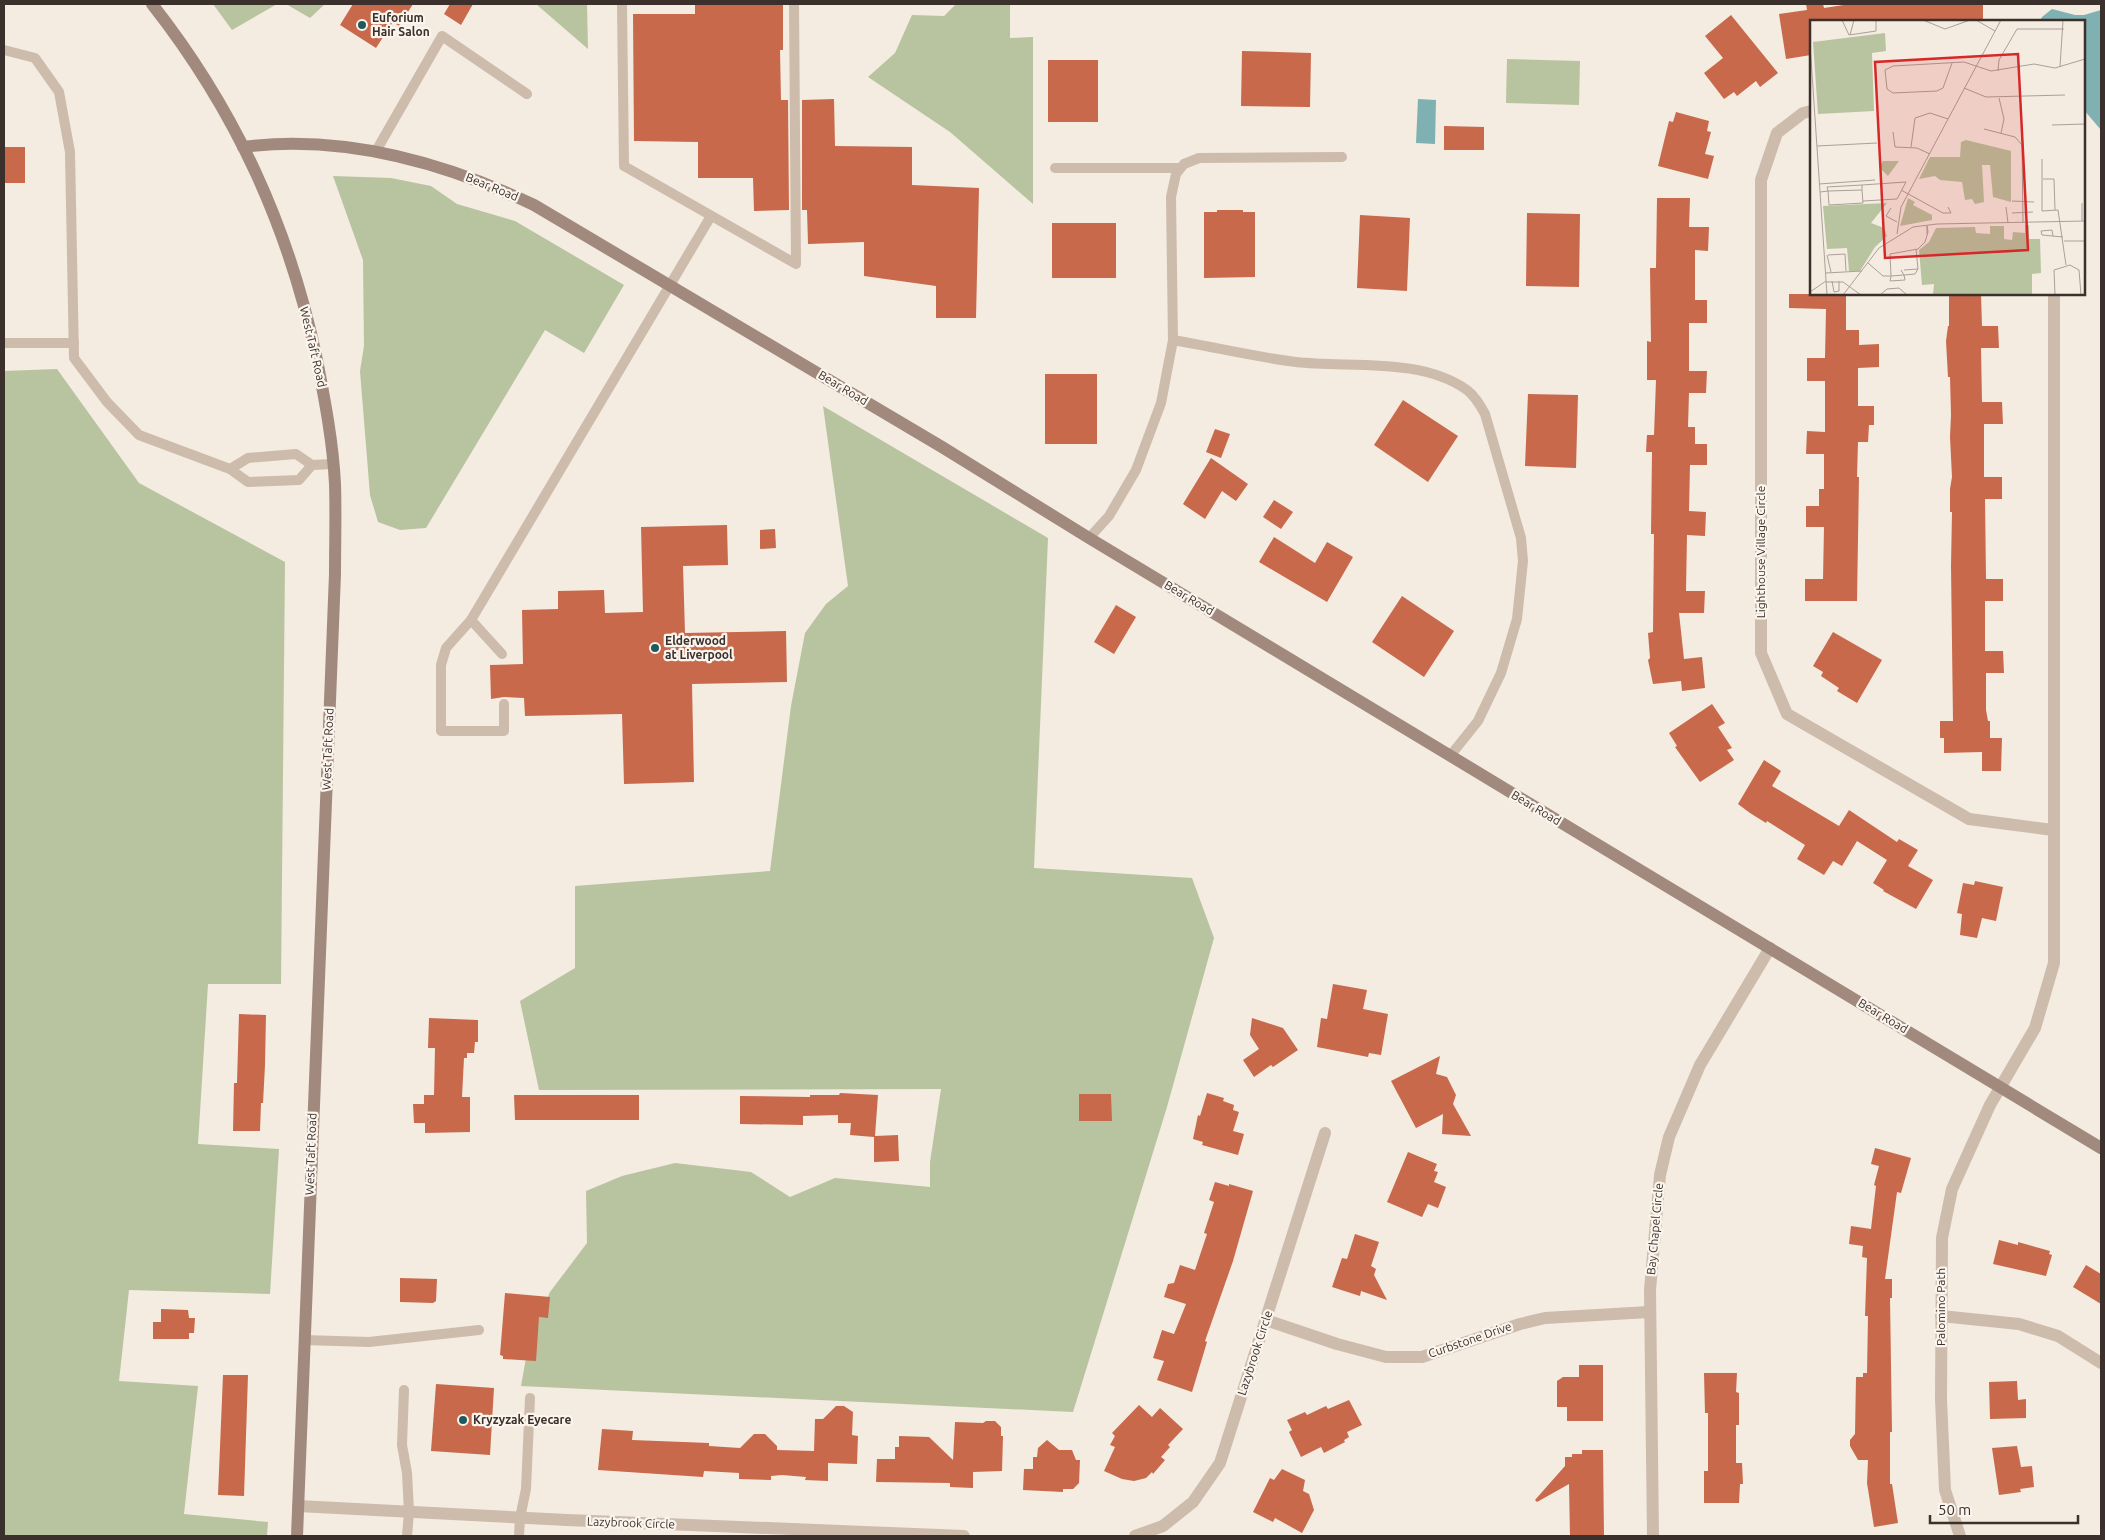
<svg xmlns="http://www.w3.org/2000/svg" width="2105" height="1540" viewBox="0 0 2105 1540" font-family="Ubuntu,sans-serif">
<style>
.green{fill:#b8c4a0}
.water{fill:#7fb0b2}
.building{fill:#c8694b}
.lines{fill:none;stroke-linecap:round;stroke-linejoin:round}
.lane{stroke:#cdbbac;stroke-width:10}
.street{stroke:#cdbbac;stroke-width:12}
.secondary{stroke:#a18a7d;stroke-width:12}
.poi-dot{fill:#1f5a5e;stroke:#fbf5ee;stroke-width:2}
.labels{text-anchor:middle;stroke-width:4.5;stroke-linejoin:round;paint-order:stroke}
.poi-label{font-size:12px;font-weight:bold;fill:#3b302b;stroke:#fbf5ee;text-anchor:start}
.street-label{font-size:12px;fill:#3b302b;stroke:#fbf5ee}
.inset-road{fill:none;stroke:#aaa098;stroke-width:1}
.view{fill:#d62828;fill-opacity:0.15;stroke:#d62828;stroke-width:2.5}
.inset-edge{fill:none;stroke:#3b302b;stroke-width:2.5}
</style>
<rect width="100%" height="100%" fill="#f4ebe1"/>
<g class="green">
<polygon points="213,4 277,4 232,30"/>
<polygon points="286,4 325,4 310,18"/>
<polygon points="536,4 587,4 588,49"/>
<polygon points="956,4 1010,4 1010,38 1033,37 1033,204 950,132 868,77 895,53 912,15 944,16"/>
<polygon points="1507,59 1580,61 1579,105 1506,103"/>
<polygon points="333,176 391,178 431,186 457,204 515,221 624,285 584,353 545,330 426,528 400,530 378,522 370,495 360,371 364,346 363,260"/>
<polygon points="57,369 139,483 285,562 281,984 208,984 198,1144 279,1149 270,1294 129,1290 119,1381 198,1386 184,1514 268,1522 267,1536 4,1536 4,371"/>
<polygon points="823,406 1048,538 1034,868 1192,878 1214,938 1167,1107 1073,1412 521,1386 529,1341 550,1292 587,1243 586,1191 622,1176 675,1163 751,1172 790,1197 835,1178 930,1187 930,1162 941,1089 539,1090 520,1001 575,968 575,886 770,871 791,706 805,633 826,604 848,586"/>
</g>
<g class="water">
<polygon points="2052,9 2075,15 2084,15 2101,10 2101,130 2084,110 2084,21 2040,21 2042,17"/>
<polygon points="1418,99 1436,100 1435,144 1416,143"/>
</g>
<g class="building">
<polygon points="353,4 413,4 399,26 393,22 376,48 340,25"/>
<polygon points="450,4 473,4 461,25 444,14"/>
<polygon points="695,4 783,4 783,50 780,50 781,100 788,100 789,210 754,211 753,178 698,178 698,142 634,141 633,14 695,14"/>
<polygon points="1806,4 1823,4 1824,8 1850,4 1983,4 1983,21 1811,21 1811,55 1786,59 1779,14 1807,10"/>
<polygon points="1731,15 1778,73 1760,87 1756,81 1737,96 1734,92 1724,99 1704,73 1723,58 1705,36"/>
<polygon points="1242,51 1311,53 1310,107 1241,106"/>
<rect x="1048" y="60" width="50" height="62"/>
<polygon points="834,99 835,146 912,147 912,185 979,188 976,318 936,318 936,286 864,276 864,242 808,244 807,210 802,210 802,100"/>
<polygon points="1676,112 1709,121 1707,131 1711,132 1705,154 1714,156 1708,179 1658,166 1669,121 1673,122"/>
<polygon points="1444,126 1484,127 1484,150 1444,150"/>
<rect x="4" y="147" width="21" height="36"/>
<polygon points="1657,198 1690,198 1689,227 1709,227 1708,251 1695,250 1695,300 1707,300 1707,323 1689,323 1689,371 1707,371 1706,393 1689,393 1688,427 1695,427 1695,444 1707,444 1707,465 1690,465 1689,511 1706,512 1705,536 1687,535 1686,591 1705,591 1704,613 1679,613 1684,659 1702,657 1705,688 1682,691 1681,681 1653,684 1648,660 1650,658 1648,633 1653,632 1654,534 1651,534 1652,452 1646,452 1647,435 1654,435 1656,380 1647,380 1647,341 1651,342 1650,268 1656,268"/>
<polygon points="1217,210 1243,210 1243,212 1255,212 1255,277 1204,278 1204,212 1217,212"/>
<polygon points="1527,213 1580,214 1579,287 1526,286"/>
<polygon points="1360,215 1410,218 1407,291 1357,288"/>
<rect x="1052" y="223" width="64" height="55"/>
<polygon points="1789,294 1846,294 1846,330 1859,330 1859,345 1879,344 1879,367 1858,368 1858,406 1874,406 1874,425 1869,425 1868,442 1858,442 1857,477 1859,477 1857,601 1805,601 1805,579 1823,579 1824,527 1806,527 1806,506 1819,506 1819,489 1824,489 1824,454 1806,454 1807,431 1825,432 1825,381 1807,381 1807,358 1825,358 1826,309 1789,308"/>
<polygon points="1949,294 1981,294 1982,326 1998,326 1999,348 1981,348 1982,402 2002,402 2003,424 1984,424 1984,477 2002,477 2002,499 1985,499 1986,579 2003,579 2003,601 1985,601 1985,651 2003,651 2004,673 1986,673 1986,710 1988,721 1990,721 1990,738 2002,738 2001,771 1982,771 1982,752 1944,753 1944,738 1940,738 1940,721 1953,721 1951,566 1952,512 1950,512 1950,489 1952,477 1950,437 1951,415 1950,377 1948,377 1946,341 1948,326 1949,326"/>
<rect x="1045" y="374" width="52" height="70"/>
<polygon points="1528,394 1578,395 1576,468 1525,466"/>
<polygon points="1403,400 1458,436 1428,482 1374,445"/>
<polygon points="1215,429 1230,434 1221,458 1206,452"/>
<polygon points="1211,458 1248,484 1236,501 1222,491 1205,519 1183,504"/>
<polygon points="1274,500 1293,512 1281,529 1263,517"/>
<polygon points="727,525 728,565 683,566 685,633 786,631 787,682 692,684 694,782 624,784 622,714 525,716 524,698 504,697 491,699 490,665 523,664 522,610 558,609 558,591 604,590 605,613 643,612 641,527"/>
<polygon points="775,529 776,548 760,549 760,530"/>
<polygon points="1274,537 1315,563 1327,542 1353,557 1327,602 1259,562"/>
<polygon points="1402,596 1454,631 1424,677 1372,642"/>
<polygon points="1116,605 1136,617 1114,654 1094,642"/>
<polygon points="1833,632 1882,660 1857,703 1837,691 1839,688 1821,676 1823,672 1813,666"/>
<polygon points="1712,704 1725,723 1718,727 1732,748 1727,750 1734,760 1700,782 1675,747 1677,746 1669,733"/>
<polygon points="1764,760 1781,771 1772,786 1839,826 1849,810 1897,842 1899,839 1918,850 1908,866 1933,880 1916,909 1883,891 1884,890 1873,883 1887,860 1857,841 1842,866 1833,861 1824,875 1797,859 1805,845 1767,821 1766,823 1750,813 1738,804"/>
<polygon points="1975,881 2003,887 1996,921 1982,918 1977,938 1960,935 1962,914 1957,913 1963,883 1974,885"/>
<polygon points="1333,984 1367,990 1363,1009 1388,1014 1381,1055 1369,1053 1368,1057 1317,1047 1321,1018 1327,1019"/>
<polygon points="239,1014 266,1015 265,1065 263,1103 261,1103 260,1131 233,1131 234,1083 237,1083"/>
<polygon points="429,1018 478,1020 478,1042 475,1042 474,1053 467,1053 467,1058 464,1058 462,1097 470,1097 470,1132 425,1133 425,1123 414,1123 413,1104 424,1104 424,1095 434,1095 435,1048 428,1048"/>
<polygon points="1252,1018 1283,1028 1298,1050 1273,1067 1271,1065 1254,1077 1243,1060 1259,1049 1250,1035"/>
<polygon points="1440,1056 1436,1074 1447,1077 1456,1095 1453,1104 1471,1136 1442,1134 1443,1114 1416,1128 1391,1081"/>
<polygon points="840,1093 878,1095 875,1136 898,1135 899,1161 874,1162 874,1137 850,1135 851,1123 838,1123 838,1115 803,1116 803,1125 740,1124 740,1096 810,1097 810,1095 839,1095"/>
<polygon points="1207,1093 1224,1098 1223,1101 1234,1105 1233,1110 1239,1112 1233,1131 1244,1134 1238,1155 1202,1145 1203,1142 1193,1139 1198,1115 1200,1116"/>
<polygon points="1079,1094 1111,1094 1112,1121 1079,1121"/>
<polygon points="514,1095 639,1095 639,1120 515,1120"/>
<polygon points="1875,1148 1911,1158 1901,1193 1897,1192 1885,1279 1892,1279 1892,1298 1890,1298 1892,1432 1890,1432 1890,1484 1892,1484 1898,1523 1874,1527 1867,1483 1868,1460 1858,1460 1850,1446 1850,1440 1855,1434 1856,1377 1863,1377 1863,1373 1867,1373 1868,1316 1865,1316 1867,1258 1862,1257 1863,1246 1849,1244 1851,1226 1871,1229 1876,1186 1874,1185 1879,1166 1871,1164"/>
<polygon points="1408,1152 1437,1164 1434,1171 1438,1172 1434,1182 1446,1187 1438,1208 1428,1204 1422,1217 1387,1202"/>
<polygon points="1215,1182 1229,1186 1229,1184 1253,1191 1233,1261 1205,1341 1207,1342 1192,1392 1157,1380 1164,1361 1153,1358 1162,1330 1174,1334 1186,1304 1164,1297 1168,1284 1174,1283 1180,1265 1195,1270 1207,1234 1204,1233 1214,1202 1209,1200"/>
<polygon points="1355,1234 1379,1242 1371,1266 1376,1269 1374,1275 1387,1300 1361,1291 1360,1296 1332,1287 1342,1258 1347,1259"/>
<polygon points="1999,1240 2018,1245 2018,1242 2050,1251 2049,1254 2052,1255 2046,1276 1993,1264"/>
<polygon points="2086,1265 2101,1274 2101,1304 2073,1287"/>
<polygon points="400,1278 437,1279 436,1301 433,1303 400,1302"/>
<polygon points="505,1293 550,1297 548,1318 539,1317 536,1361 503,1359 503,1356 500,1355"/>
<polygon points="161,1309 188,1310 189,1318 195,1318 194,1333 189,1333 189,1339 153,1339 153,1322 161,1322"/>
<polygon points="1579,1365 1603,1365 1603,1421 1567,1421 1567,1407 1557,1407 1557,1381 1563,1377 1579,1377"/>
<polygon points="1704,1373 1737,1373 1736,1392 1739,1393 1739,1425 1736,1425 1736,1463 1742,1463 1743,1484 1740,1484 1739,1503 1704,1503 1704,1471 1708,1471 1708,1413 1705,1413"/>
<polygon points="223,1375 248,1375 244,1496 218,1495"/>
<polygon points="2017,1381 2018,1400 2026,1399 2026,1418 1990,1419 1989,1382"/>
<polygon points="436,1384 494,1388 490,1455 431,1451"/>
<polygon points="1349,1400 1362,1425 1347,1432 1349,1437 1344,1440 1345,1442 1324,1453 1321,1447 1301,1457 1289,1432 1292,1430 1287,1420 1305,1412 1307,1415 1326,1406 1328,1409"/>
<polygon points="1139,1405 1152,1417 1160,1408 1183,1429 1168,1445 1170,1447 1161,1457 1165,1460 1153,1474 1152,1472 1146,1478 1134,1481 1122,1479 1104,1471 1115,1447 1110,1445 1115,1436 1112,1433"/>
<polygon points="836,1406 844,1406 853,1412 852,1435 858,1436 857,1464 828,1463 828,1481 805,1480 806,1477 782,1475 771,1476 771,1480 739,1479 739,1473 704,1471 703,1477 598,1470 602,1429 633,1431 632,1440 709,1443 709,1446 740,1448 754,1434 765,1434 777,1446 777,1450 814,1451 815,1419 823,1419"/>
<polygon points="986,1421 995,1421 1001,1427 1001,1436 1003,1436 1002,1471 973,1472 973,1488 950,1487 950,1483 876,1482 877,1459 895,1459 895,1447 899,1447 899,1436 929,1437 953,1460 955,1422 983,1423"/>
<polygon points="1047,1440 1059,1450 1072,1450 1076,1460 1080,1460 1079,1483 1073,1489 1063,1489 1063,1492 1023,1490 1024,1469 1033,1469 1033,1457 1037,1457 1038,1448"/>
<polygon points="2017,1446 2021,1467 2032,1466 2034,1487 2020,1489 2021,1492 1999,1495 1992,1448"/>
<polygon points="1582,1450 1603,1450 1604,1536 1570,1536 1569,1484 1537,1502 1535,1500 1565,1466 1565,1457 1572,1457 1572,1454 1582,1454"/>
<polygon points="1282,1469 1305,1480 1303,1491 1309,1494 1314,1510 1302,1533 1275,1518 1273,1522 1253,1512 1270,1478 1274,1480"/>
</g>
<g class="lines">
<g class="lane">
<polyline points="622,4 624,166 796,264 794,4"/>
<polyline points="4,50 35,58 59,92 70,152 74,358 107,402 139,435 230,469 248,482 299,480 312,465 296,454 248,458 230,469"/>
<polyline points="376,151 442,36 527,94"/>
<polyline points="1055,168 1180,168"/>
<path d="M1173 340C1214 347 1255 357 1296 362 1350 368 1421 357 1467 390 1475 396 1480 405 1485 414L1521 538 1523 561 1517 619 1501 673 1478 721 1450 756"/>
<polyline points="4,343 74,343"/>
<polyline points="312,465 332,464"/>
<polyline points="1089,538 1109,516 1136,470 1161,403 1173,340 1171,197 1176,174 1184,164 1199,158 1342,157"/>
<polyline points="471,620 502,654"/>
<polyline points="504,704 504,731 441,731 441,665 446,648 471,620 711,216"/>
<polyline points="304,1340 369,1342 479,1330"/>
<polyline points="404,1390 402,1445 407,1473 409,1512 407,1536"/>
<polyline points="519,1536 520,1518 526,1489 530,1398"/>
</g>
<g class="street">
<polyline points="1811,111 1803,113 1777,133 1761,180 1761,653 1787,714 1969,819 2053,830"/>
<polyline points="1941,1316 2019,1324 2058,1336 2101,1363"/>
<polyline points="1266,1320 1337,1344 1386,1357 1422,1357 1520,1324 1545,1318 1649,1312"/>
<polyline points="298,1506 567,1520 964,1536"/>
<polyline points="1135,1536 1163,1526 1193,1502 1220,1463 1325,1133"/>
<polyline points="1653,1536 1650,1290 1660,1175 1669,1137 1700,1065 1770,948"/>
<polyline points="1960,1536 1945,1490 1941,1399 1942,1238 1952,1189 1990,1105 2035,1028 2054,963 2054,294"/>
</g>
<g class="secondary">
<path d="M152 4C236 111 289 227 317 360 325 401 333 443 335 484 336 514 335 544 335 574L297 1536"/>
<path d="M243 147C344 134 443 162 534 205L942 447 1089 538 2101 1148"/>
</g>
</g>
<g class="poi-dot">
<circle cx="362" cy="25" r="5"/>
<circle cx="655" cy="648" r="5"/>
<circle cx="463" cy="1420" r="5"/>
</g>
<g class="labels">
<g class="poi-label">
<text x="372" y="22">Euforium<tspan x="372" dy="14">Hair Salon</tspan></text>
<text x="665" y="645">Elderwood<tspan x="665" dy="14">at Liverpool</tspan></text>
<text x="473" y="1424">Kryzyzak Eyecare</text>
</g>
<g class="street-label">
<text transform="translate(492 187) rotate(22)" y="4">Bear Road</text>
<text transform="translate(313 347) rotate(77)" y="4">West Taft Road</text>
<text transform="translate(843 388) rotate(31)" y="4">Bear Road</text>
<text transform="translate(1761 552) rotate(-90)" y="4">Lighthouse Village Circle</text>
<text transform="translate(1189 598) rotate(31)" y="4">Bear Road</text>
<text transform="translate(328 749) rotate(-88)" y="4">West Taft Road</text>
<text transform="translate(1536 808) rotate(31)" y="4">Bear Road</text>
<text transform="translate(1883 1016) rotate(31)" y="4">Bear Road</text>
<text transform="translate(311 1154) rotate(-88)" y="4">West Taft Road</text>
<text transform="translate(1655 1229) rotate(-85)" y="4">Bay Chapel Circle</text>
<text transform="translate(1941 1307) rotate(-90)" y="4">Palomino Path</text>
<text transform="translate(1470 1340) rotate(-19)" y="4">Curbstone Drive</text>
<text transform="translate(1255 1353) rotate(-72)" y="4">Lazybrook Circle</text>
<text transform="translate(631 1523) rotate(2)" y="4">Lazybrook Circle</text>
</g>
</g>
<g transform="translate(1810 20)">
<rect width="275" height="275" fill="#f4ebe1"/>
<path d="M75 13 76 31 62 33 64 91 8 94 3 22ZM156 120 201 131V182L183 177 180 145H172L174 182 165 184 162 179 155 180 152 162 130 160 125 156 109 159 120 137H150L151 122ZM73 141H89L78 156 69 147ZM98 178 105 182 103 185 122 195V200L90 206ZM77 183 61 203 74 208 77 216 65 227 50 251H39L37 228 17 229 13 186ZM215 205H219V219H230L231 253 222 254V275H123L124 264 112 265 109 230 119 222 126 208 165 207 166 213 180 214V206H194V219L202 220 203 212 215 213Z" fill="#b8c4a0"/>
<path class="inset-road" d="M32 0 39 15 66 11V0M113 0 135 9 160 0M166 0 185 11M40 15 44 0M0 24 17 275M142 43 133 68 127 71 83 73 77 69 75 50 83 46 154 42 181 51 224 44 245 48 275 39M250 47 253 0M188 51 189 40 207 9H254M154 68 176 77 255 75M189 78 194 99 191 113M242 105 275 104M174 109 205 117 212 125 213 203M83 112 85 127 107 128 120 134M7 126 67 123M101 127 105 98 120 93 138 99M232 139V191L248 190 256 245M233 159H244L245 190M9 164 65 160M52 165 96 162 87 179 53 181M91 170 133 193H141L138 187M10 172 18 171 17 167 52 165V170L53 183 19 185 18 171 52 170M202 181 224 182M272 183V201M196 187 198 203M81 188 76 196 87 202M202 193 223 192M87 214 91 187 191 0M243 216 242 210 231 211 232 215 253 217M254 221H274M106 229 108 249M17 235 21 252M18 235 35 234 36 251M58 243 73 256H81L80 234 108 229 115 222 118 212 117 206V214M91 250 94 255 105 254 108 249 94 250M16 253 52 251M94 255 95 260 80 261 81 256ZM22 261 24 272 29 271V261M16 262H33L51 275M0 272 16 261M33 275 69 228 103 207 127 204 275 201M70 275 77 269 89 268 97 275M245 275 244 250 260 245 269 250 271 275"/>
<path class="view" d="M208 34 218 230 75 238 65 42Z"/>
<rect width="275" height="275" class="inset-edge"/>
</g>
<rect width="2105" height="1540" fill="none" stroke="#3b302b" stroke-width="10"/>
<path d="M1930 1515v8h148v-8" fill="none" stroke="#3b302b" stroke-width="2.5"/>
<text x="1938" y="1515" font-size="15" fill="#3b302b" stroke="#fbf5ee" stroke-width="4" paint-order="stroke">50 m</text>
</svg>
